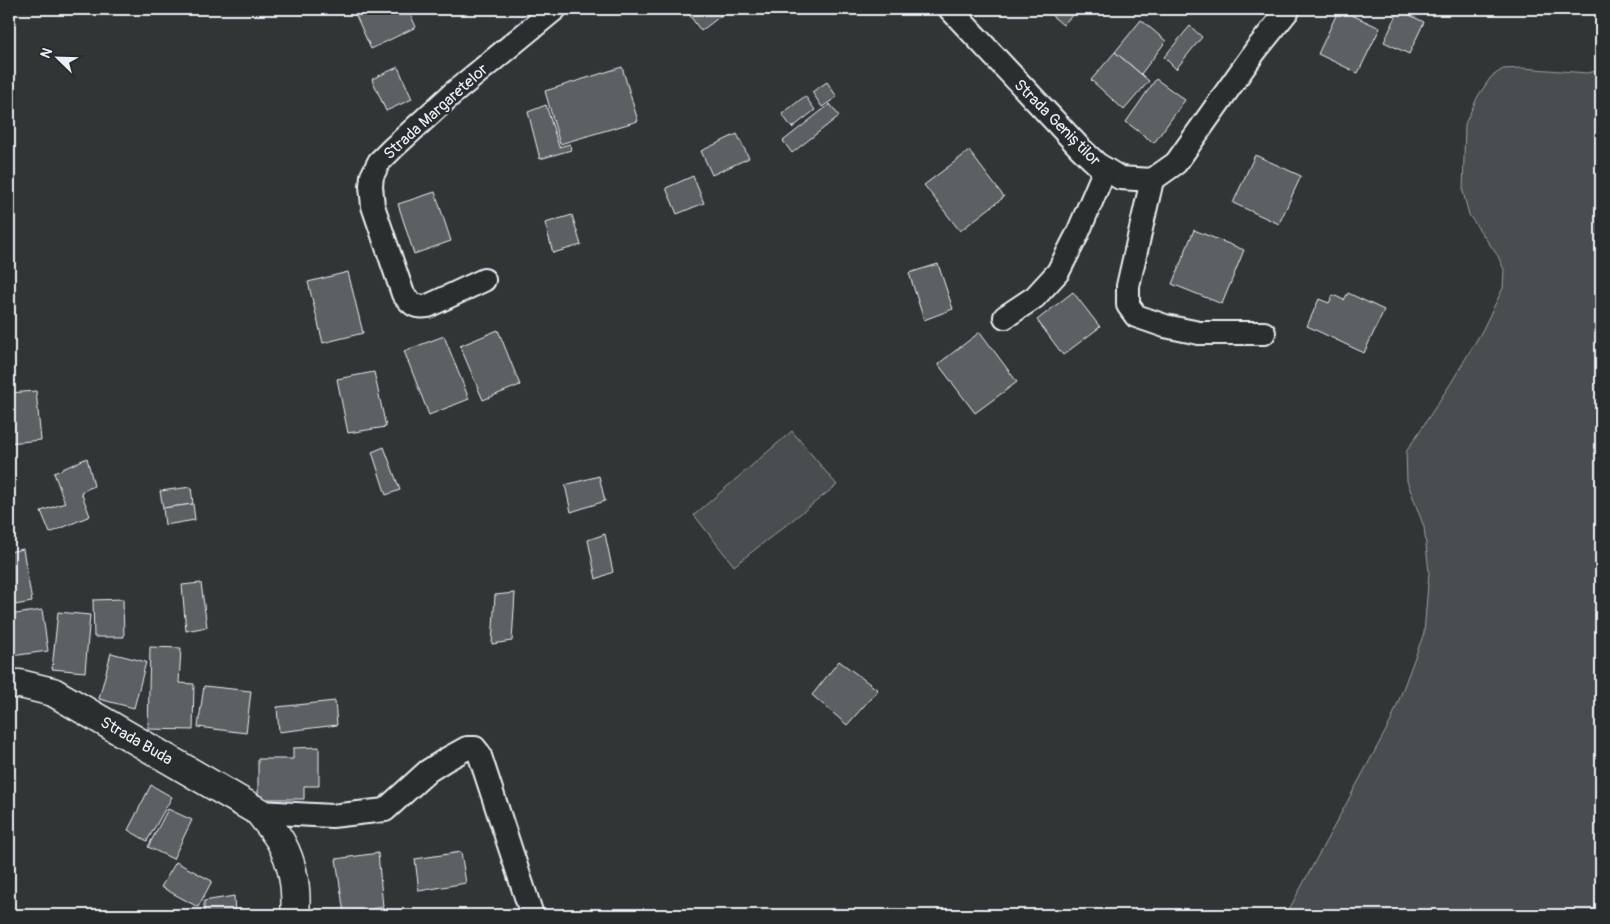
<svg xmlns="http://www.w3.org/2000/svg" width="1610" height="924" viewBox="0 0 1610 924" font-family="Pangolin,sans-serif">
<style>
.green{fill:#494d4f;stroke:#989fa4}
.building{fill:#5c6063;stroke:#e8f1f8}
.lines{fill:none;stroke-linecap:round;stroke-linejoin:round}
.minor-casing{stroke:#e8f1f8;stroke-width:26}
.tertiary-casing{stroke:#e8f1f8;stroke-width:31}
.minor{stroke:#2a2d2e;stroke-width:22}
.tertiary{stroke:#2a2d2e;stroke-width:28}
.labels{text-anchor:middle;stroke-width:4.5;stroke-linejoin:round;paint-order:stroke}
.street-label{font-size:16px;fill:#e8f1f8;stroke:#2a2d2e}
</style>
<rect width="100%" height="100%" fill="#323536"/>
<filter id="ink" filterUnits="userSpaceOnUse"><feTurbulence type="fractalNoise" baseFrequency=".02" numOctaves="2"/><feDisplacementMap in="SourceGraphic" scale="10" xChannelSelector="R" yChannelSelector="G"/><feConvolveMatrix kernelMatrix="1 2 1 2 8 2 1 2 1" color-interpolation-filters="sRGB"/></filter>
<g filter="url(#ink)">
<g class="green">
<polygon points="1522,68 1587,73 1601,70 1601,915 1286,915 1391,721 1424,633 1429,572 1424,527 1407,481 1406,452 1451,383 1482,331 1503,288 1504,270 1498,256 1469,215 1463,192 1465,124 1478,96 1491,77 1503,69"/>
<polygon points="792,431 837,485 734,566 694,515"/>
</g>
<g class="building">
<polygon points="353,9 408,9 416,27 371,49"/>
<polygon points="685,9 730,9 701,31"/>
<polygon points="1044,9 1078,9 1063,25"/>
<polygon points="1339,9 1380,28 1358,73 1318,54"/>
<polygon points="1399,10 1424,22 1409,54 1384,42"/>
<polygon points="1141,20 1166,41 1141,74 1115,52"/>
<polygon points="1190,26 1202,37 1176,69 1164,57"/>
<polygon points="1115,52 1149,81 1124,110 1091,80"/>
<polygon points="398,67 412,99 386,111 372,79"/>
<polygon points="622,67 638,121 560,144 545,91"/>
<polygon points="1156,79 1185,100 1154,143 1126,122"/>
<polygon points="827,82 837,97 822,107 812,92"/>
<polygon points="805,96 815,110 792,128 782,114"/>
<polygon points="830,104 839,116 792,153 783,141"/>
<polygon points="546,105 559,147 570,144 571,150 540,159 528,112"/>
<polygon points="737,134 749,158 712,175 701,151"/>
<polygon points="969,151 1004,197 960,231 924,185"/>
<polygon points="1255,155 1301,176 1279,224 1233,203"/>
<polygon points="693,176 704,203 677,214 666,188"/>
<polygon points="435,192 451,241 414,254 398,204"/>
<polygon points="572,215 581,245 553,253 545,223"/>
<polygon points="1194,230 1244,250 1222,304 1172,284"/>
<polygon points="938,264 953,309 924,320 909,273"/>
<polygon points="348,272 363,333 323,343 308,282"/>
<polygon points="1073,292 1100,327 1063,355 1037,320"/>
<polygon points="1348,293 1384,310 1364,353 1307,326 1319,299 1329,303 1333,295 1344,300"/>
<polygon points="498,330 520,385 483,400 460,346"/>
<polygon points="980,332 1017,382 975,413 938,364"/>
<polygon points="444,336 469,399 429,415 404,351"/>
<polygon points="374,372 386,427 348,433 337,379"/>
<polygon points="36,391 41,440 9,443 9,393"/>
<polygon points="384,447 400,490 386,495 372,452"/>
<polygon points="87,458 94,486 81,492 90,516 50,533 41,511 65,503 54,473"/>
<polygon points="599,476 605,501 571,512 565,485"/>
<polygon points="191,487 193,504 163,508 160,491"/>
<polygon points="193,504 195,520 165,525 163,508"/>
<polygon points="605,534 613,572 596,579 588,540"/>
<polygon points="23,549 32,602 9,606 9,552"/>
<polygon points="201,583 207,627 186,631 182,585"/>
<polygon points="515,593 512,641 492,644 495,595"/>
<polygon points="123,599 124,637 94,637 93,600"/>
<polygon points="42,610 48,651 11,656 9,639 9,615"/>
<polygon points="58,612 90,615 85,672 52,669"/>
<polygon points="150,647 181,648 179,683 194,684 193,730 148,729"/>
<polygon points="111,653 146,662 134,708 99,699"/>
<polygon points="839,661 878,690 847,725 812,695"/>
<polygon points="204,686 251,691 246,733 198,727"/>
<polygon points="335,701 337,725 279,732 277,707"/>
<polygon points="319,747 319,786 304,786 304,799 258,799 258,759 293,759 293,748"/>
<polygon points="151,785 172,797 147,841 128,830"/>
<polygon points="168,809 192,820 173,859 148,847"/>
<polygon points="461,852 466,883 419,891 415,859"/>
<polygon points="378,853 383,907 344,913 336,859"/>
<polygon points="176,862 212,881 198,907 161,887"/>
<polygon points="234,896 235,915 204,915 204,901"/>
</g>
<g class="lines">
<g class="minor-casing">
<g id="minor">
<polyline points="950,9 1081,149 1097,164 1120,178 1152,180 1176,163 1256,50 1289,9"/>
<polyline points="1152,180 1128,286 1128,305 1136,316 1165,326 1199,333 1264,333"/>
<path d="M484 280 428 306C415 308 411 304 403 294L373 206 371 186 372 176 379 162 393 148 452 94 555 9"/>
<polyline points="1005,317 1035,297 1058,272 1077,235 1105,169"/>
<polyline points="259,812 332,816 385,810 428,771 447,759 467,748 475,748 479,753 532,915"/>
</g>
</g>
<g class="tertiary-casing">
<path id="tertiary" d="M9 684H20L53 692 259 812C266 822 276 832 282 844 293 865 297 891 295 915"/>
</g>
<use href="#minor" class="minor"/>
<use href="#tertiary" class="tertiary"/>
</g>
</g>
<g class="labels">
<g class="street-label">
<text transform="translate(435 111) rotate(-42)" y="6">Strada Margaretelor</text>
<text transform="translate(1058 122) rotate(45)" y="6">Strada Geniștilor</text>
<text transform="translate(137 740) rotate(30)" y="6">Strada Buda</text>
</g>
</g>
<rect width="1610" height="924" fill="none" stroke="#2a2d2e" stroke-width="30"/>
<rect x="15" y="15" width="1580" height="894" fill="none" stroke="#e8f1f8" stroke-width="2" filter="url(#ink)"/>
<g transform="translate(58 58) rotate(293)" stroke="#2a2d2e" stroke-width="4" paint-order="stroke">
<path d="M0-4L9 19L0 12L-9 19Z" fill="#e8f1f8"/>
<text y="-8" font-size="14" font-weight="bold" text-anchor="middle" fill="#e8f1f8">N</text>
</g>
</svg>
